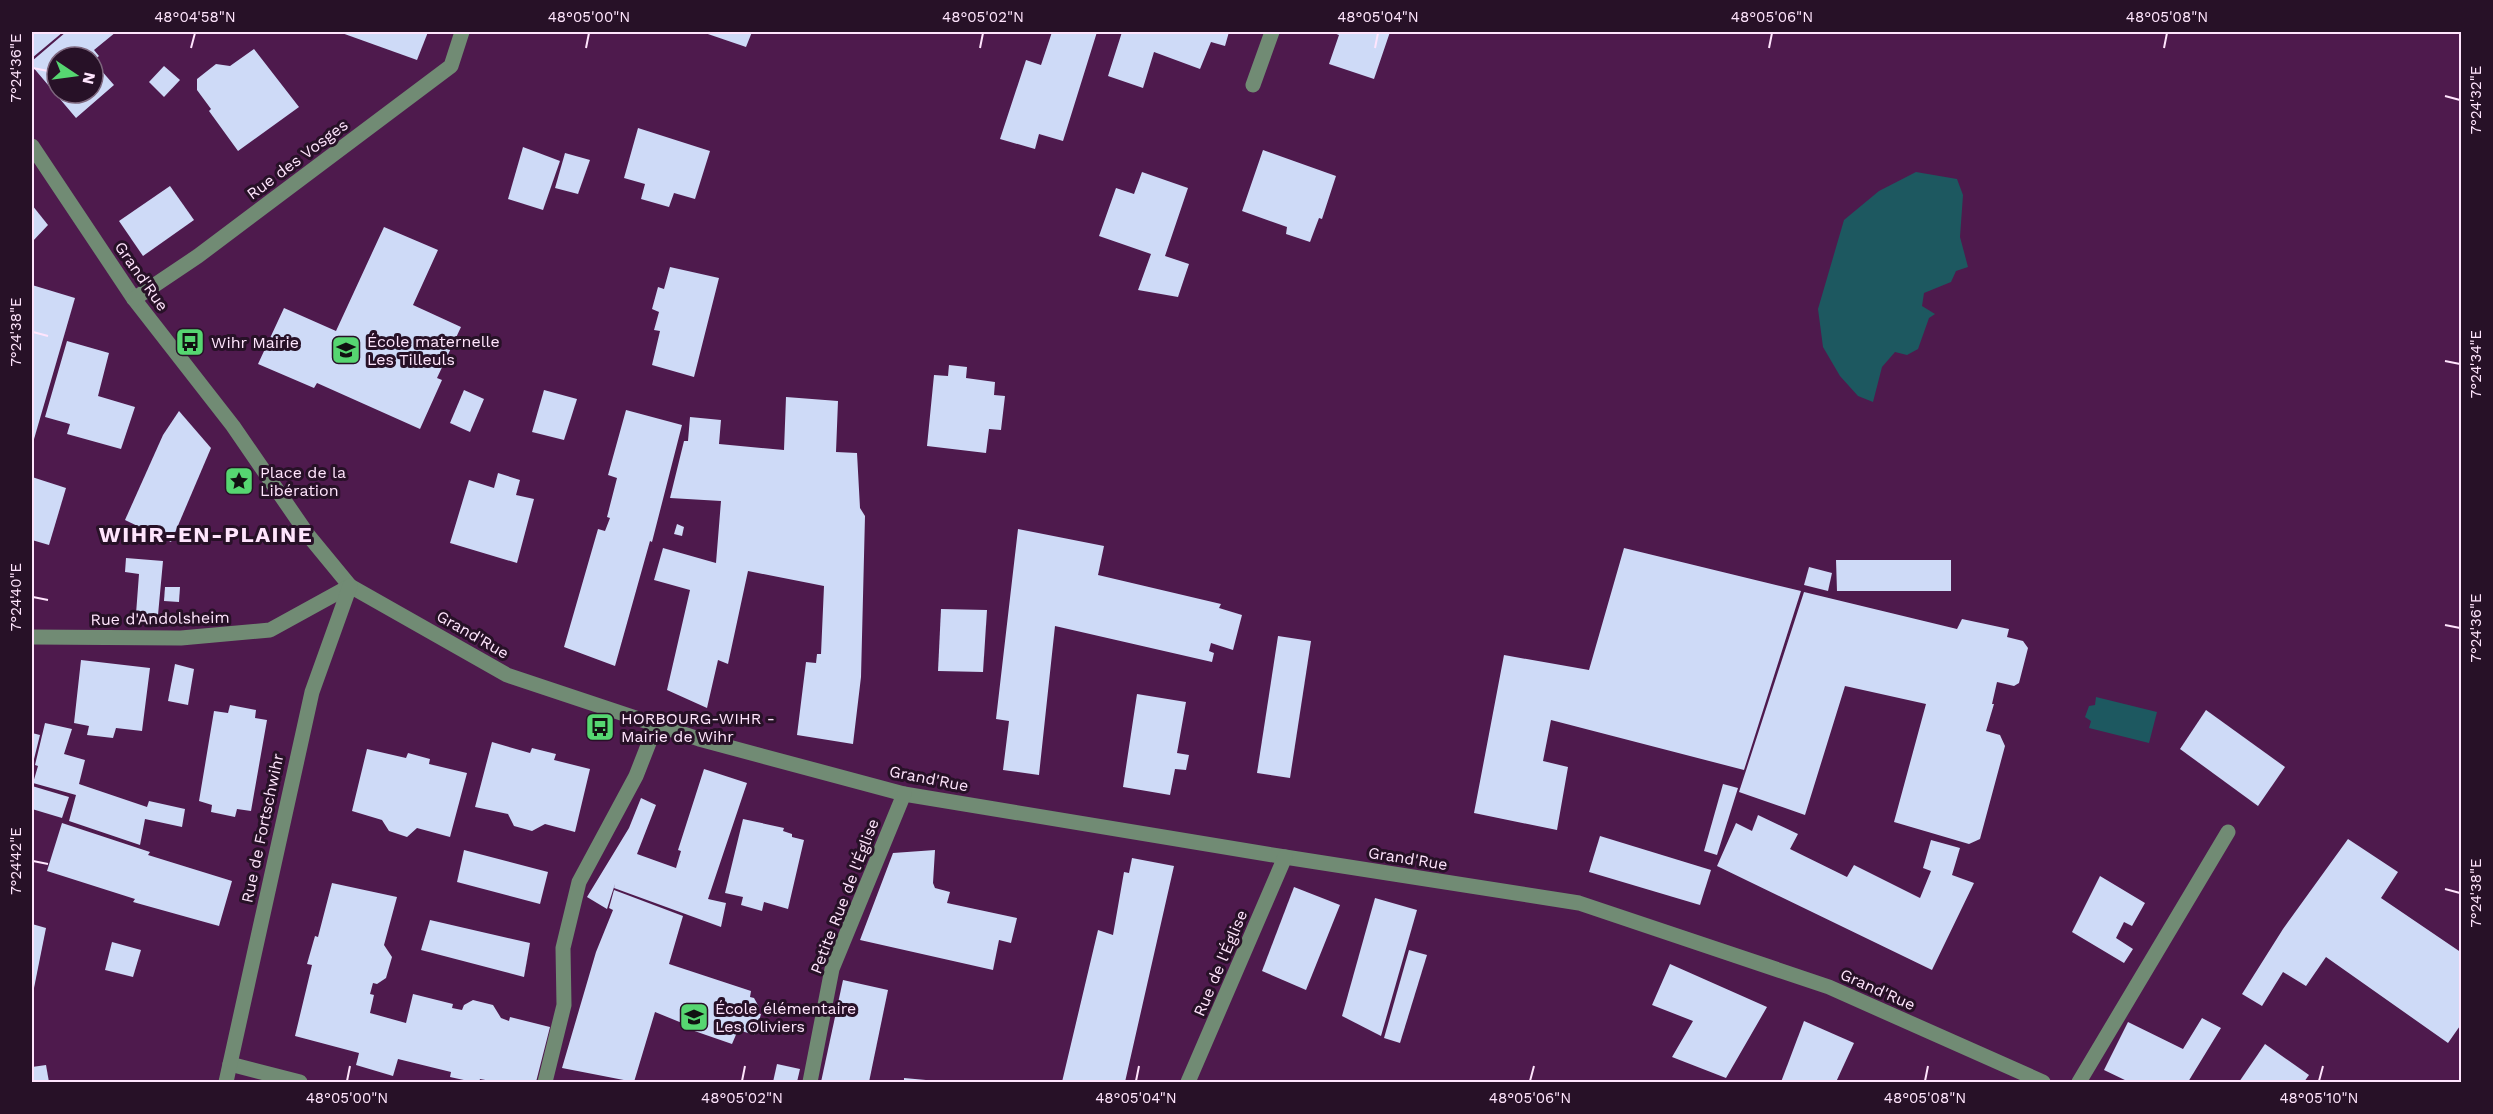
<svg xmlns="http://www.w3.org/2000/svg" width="2493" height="1114" viewBox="0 0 2493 1114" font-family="'Work Sans',sans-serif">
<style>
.water{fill:#1d5860}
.building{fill:#cedaf7;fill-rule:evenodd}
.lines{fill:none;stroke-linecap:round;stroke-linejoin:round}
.minor{stroke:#718b74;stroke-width:15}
.ticks{fill:none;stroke:#ffe5fd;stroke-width:2}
.labels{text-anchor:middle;stroke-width:6;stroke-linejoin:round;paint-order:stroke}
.street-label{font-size:16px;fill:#ffe5fd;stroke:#271127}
.poi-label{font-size:16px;fill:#ffe5fd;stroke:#271127;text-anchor:start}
.district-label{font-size:22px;font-weight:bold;letter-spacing:1.5px;fill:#ffe5fd;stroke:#271127}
.neatline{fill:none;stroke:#ffe5fd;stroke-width:2}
.ticks-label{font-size:15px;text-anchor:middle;fill:#ffe5fd}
</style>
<rect width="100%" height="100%" fill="#4e1a4d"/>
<g class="water">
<polygon points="1916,172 1957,179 1963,195 1960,237 1968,267 1956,271 1951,282 1924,293 1922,306 1935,314 1929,318 1918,349 1907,355 1895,352 1882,367 1873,402 1858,396 1840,376 1823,347 1818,309 1844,220 1879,191"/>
<polygon points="2096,697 2157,712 2149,743 2089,728 2091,721 2085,717 2089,706 2095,705"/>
</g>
<g class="building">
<polygon points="32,32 63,32 32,58"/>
<path d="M66 32H116L94 50 99 56 93 61 114 85 76 118 32 66V61ZM57 57H93V93H57Z"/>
<polygon points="339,32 428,32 417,60"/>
<polygon points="702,32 752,32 746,47"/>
<polygon points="1052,32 1097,32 1063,141 1039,134 1035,149 1000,139 1026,60 1041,65"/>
<polygon points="1122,32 1229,32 1225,46 1211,42 1200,69 1154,52 1143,88 1108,76"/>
<polygon points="1335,32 1390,32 1374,79 1329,64 1339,35 1334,33"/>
<polygon points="254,49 299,107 238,151 209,111 211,109 197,90 197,79 216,64 230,66"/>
<polygon points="164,66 180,80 164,97 149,82"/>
<polygon points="638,128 710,151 695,199 674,193 669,207 641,199 645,184 624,178"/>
<polygon points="523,147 560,161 543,210 508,199"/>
<polygon points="1263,150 1336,176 1322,219 1319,218 1310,242 1286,234 1287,227 1242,211"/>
<polygon points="565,153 590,160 578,194 555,188"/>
<polygon points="1142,172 1188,188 1165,256 1189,264 1178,297 1138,290 1151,254 1099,236 1116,188 1134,194"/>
<polygon points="170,186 194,220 143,256 119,221"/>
<polygon points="32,205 48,225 32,242"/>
<polygon points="384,227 438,250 413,305 461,327 437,378 442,380 420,429 317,383 314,388 258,364 284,308 336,331"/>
<polygon points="670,267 719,278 694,377 652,365 660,331 654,330 659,312 652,309 658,287 664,289"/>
<polygon points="32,285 75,298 32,446"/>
<polygon points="67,341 109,353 98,396 135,407 121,449 67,434 70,424 45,417"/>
<polygon points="949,365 967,367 966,378 995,382 994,395 1005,396 1001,430 989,429 986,453 927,446 934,375 948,376"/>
<polygon points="464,390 484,399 470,432 450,423"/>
<polygon points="544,390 577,399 564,440 532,432"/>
<polygon points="786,397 838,401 836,452 857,453 860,508 865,516 861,677 853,744 797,735 806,662 816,663 817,654 821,654 824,586 748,571 728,664 718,660 707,708 667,690 690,590 654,580 663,548 716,563 721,501 670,498 684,441 688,441 690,417 721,420 719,444 784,450"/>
<polygon points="626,410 682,425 652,542 650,541 615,666 564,647 598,529 605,531 610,518 607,517 617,478 608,475"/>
<polygon points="179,411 211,448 171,542 125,520 163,435"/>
<polygon points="498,473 520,480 516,495 534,499 517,563 450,543 469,480 494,488"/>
<polygon points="32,477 66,488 49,545 32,540"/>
<polygon points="677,524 684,527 682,536 674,534"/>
<polygon points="1018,529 1104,546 1098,575 1221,604 1219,608 1242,615 1233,650 1211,643 1209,651 1214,653 1212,662 1055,626 1039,775 1003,770 1009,721 996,719"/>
<polygon points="1624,548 1801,591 1744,770 1551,720 1543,761 1568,767 1557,830 1474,813 1504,655 1589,670"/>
<polygon points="126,558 163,561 158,615 136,614 139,574 125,572"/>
<polygon points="1836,560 1951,560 1951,591 1837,591"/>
<polygon points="1809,567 1832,573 1828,591 1804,585"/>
<polygon points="165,587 180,587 179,602 164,601"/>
<polygon points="1804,592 1957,629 1962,619 2009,629 2007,637 2023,641 2028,648 2019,683 2014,686 1997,682 1992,704 1994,704 1986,731 2000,735 2005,746 1980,839 1969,844 1894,822 1926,704 1845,686 1805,815 1739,792"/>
<polygon points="941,609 987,610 983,672 938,671"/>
<polygon points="1278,636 1311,641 1290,778 1257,773"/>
<polygon points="81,660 150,668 142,731 116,728 113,738 87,735 89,726 74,723"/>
<polygon points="175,664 194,669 188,705 168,701"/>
<polygon points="1137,694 1186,702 1177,753 1189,755 1186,770 1175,769 1170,795 1123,787"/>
<polygon points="230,705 256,710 255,718 267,720 251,811 237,809 235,817 211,812 212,805 199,801 214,711 228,713"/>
<polygon points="2206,710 2285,767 2258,806 2180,749"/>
<polygon points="45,723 72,729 64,754 85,760 79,784 147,807 149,801 185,809 182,827 145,819 140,845 69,821 76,795 33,783 38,766 35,765"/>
<polygon points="32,733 40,735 32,767"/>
<polygon points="492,742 530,753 532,748 556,754 554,760 590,769 575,832 545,824 532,831 514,826 508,814 475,807"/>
<polygon points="367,749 406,758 408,753 430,759 429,764 467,773 450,837 417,828 407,837 389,831 382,820 352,811"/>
<polygon points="704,769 747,783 708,899 726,903 721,927 614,888 615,884 607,909 587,897 629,828 641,798 656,805 637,854 676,868 681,851 678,850"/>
<polygon points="1723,784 1738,788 1717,855 1704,851"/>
<polygon points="32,786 69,797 62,818 32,809"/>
<polygon points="1758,815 1798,834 1790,849 1847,877 1854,865 1920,898 1931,871 1923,868 1931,840 1960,848 1952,875 1974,883 1932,970 1717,866 1736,823 1752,831"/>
<polygon points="743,819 784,828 783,831 792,834 792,837 804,840 788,909 764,902 762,911 741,905 743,897 725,893"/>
<polygon points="62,823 150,852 148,855 232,881 219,926 133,902 135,899 47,871"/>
<polygon points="1600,836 1711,870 1700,905 1589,872"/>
<polygon points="2348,839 2398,872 2381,898 2462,953 2462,1023 2448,1043 2326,957 2306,986 2283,972 2262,1006 2242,994 2283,929"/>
<polygon points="464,850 548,872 540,904 457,882"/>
<polygon points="935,850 933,883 935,888 950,892 947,903 1017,918 1011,943 999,940 993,970 860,940 893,853"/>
<polygon points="1132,858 1174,866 1125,1082 1062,1082 1098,930 1113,935 1124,872 1129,873"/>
<polygon points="2100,876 2145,903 2132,926 2124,922 2116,938 2133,949 2124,963 2072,932"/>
<polygon points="332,883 397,897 384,945 392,957 386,978 377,984 373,983 370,994 374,995 370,1013 406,1023 413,994 453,1004 452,1008 462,1010 464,1005 473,1000 493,1005 501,1018 509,1021 510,1017 550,1027 536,1082 496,1082 480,1079 479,1082 473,1082 450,1077 451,1072 398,1059 393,1076 356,1065 359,1053 295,1036 312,965 307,964 315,936 318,937"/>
<polygon points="1294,887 1340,905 1306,990 1262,971"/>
<polygon points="614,890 683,916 669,964 751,991 750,997 754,998 759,1007 757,1013 761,1014 755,1035 738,1030 732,1044 680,1026 682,1023 655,1012 634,1082 562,1068 596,952 613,910 609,908"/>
<polygon points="1375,898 1417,910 1381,1036 1342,1016"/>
<polygon points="430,920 530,943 524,977 421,950"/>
<polygon points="32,924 46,928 33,993 32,993"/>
<polygon points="112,942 141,950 133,977 105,970"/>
<polygon points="1409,950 1427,955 1400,1043 1384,1038"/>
<polygon points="1670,964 1767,1007 1726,1078 1672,1057 1693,1021 1652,1005"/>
<polygon points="843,980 888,990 869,1082 821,1082"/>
<polygon points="2202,1018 2221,1028 2188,1082 2129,1082 2104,1070 2128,1022 2183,1049"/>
<polygon points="1804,1021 1854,1043 1836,1082 1781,1082"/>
<polygon points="2265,1044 2309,1075 2304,1082 2239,1082"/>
<polygon points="777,1064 800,1069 797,1082 773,1082"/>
<polygon points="46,1065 49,1082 32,1082 32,1067"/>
<polygon points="904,1078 937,1081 937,1082 904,1082"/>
</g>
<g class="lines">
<g class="minor">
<polyline points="1253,85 1272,32"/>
<polyline points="32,146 134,299 233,426 308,535 350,586 507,675 699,739 904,794 1285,857 1579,903 1829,987 2043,1082"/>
<polyline points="134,299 198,256 451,66 462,32"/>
<polyline points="32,637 181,638 270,630 350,586"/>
<polyline points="230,1064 300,1082"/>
<polyline points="226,1082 312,692 350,586"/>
<polyline points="545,1082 564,1005 563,948 579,882 636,776 656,725"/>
<polyline points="810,1082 832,969 904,794"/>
<polyline points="1188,1082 1285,857"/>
<polyline points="2079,1082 2228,832"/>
</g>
</g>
<path class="ticks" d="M191 48 195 33M586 48 589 33M980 48 983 33M1375 48 1378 33M1769 48 1772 33M2164 48 2167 33M33 68 48 71M2445 96 2460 100M33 332 48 336M2445 361 2460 364M33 597 48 600M2445 625 2460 628M33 861 48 864M2445 889 2460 893M347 1081 350 1066M742 1081 745 1066M1136 1081 1139 1066M1530 1081 1534 1066M1925 1081 1928 1066M2319 1081 2323 1066"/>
<defs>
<g id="bus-square" transform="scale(1.5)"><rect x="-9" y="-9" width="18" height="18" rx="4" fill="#56d671" stroke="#271127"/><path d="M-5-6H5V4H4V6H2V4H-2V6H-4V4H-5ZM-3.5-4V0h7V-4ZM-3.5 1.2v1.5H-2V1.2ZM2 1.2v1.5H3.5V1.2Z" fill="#111"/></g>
<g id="school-square" transform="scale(1.5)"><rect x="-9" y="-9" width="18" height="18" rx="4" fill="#56d671" stroke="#271127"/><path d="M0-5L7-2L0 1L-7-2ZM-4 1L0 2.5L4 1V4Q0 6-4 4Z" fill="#111"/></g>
<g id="sight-square" transform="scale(1.5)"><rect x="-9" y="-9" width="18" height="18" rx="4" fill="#56d671" stroke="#271127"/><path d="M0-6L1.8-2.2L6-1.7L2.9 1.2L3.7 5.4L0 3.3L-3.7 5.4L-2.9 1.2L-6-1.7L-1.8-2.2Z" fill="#111"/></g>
</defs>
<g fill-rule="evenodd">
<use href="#bus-square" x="190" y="342"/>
<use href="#school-square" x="346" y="350"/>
<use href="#sight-square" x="239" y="481"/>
<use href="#bus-square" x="600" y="727"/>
<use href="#school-square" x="694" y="1017"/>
</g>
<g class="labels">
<g class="street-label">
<text transform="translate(297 159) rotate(-37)" y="6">Rue des Vosges</text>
<text transform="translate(142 276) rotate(55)" y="6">Grand'Rue</text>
<text transform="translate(160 618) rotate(-1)" y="6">Rue d'Andolsheim</text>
<text transform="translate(473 634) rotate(30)" y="6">Grand'Rue</text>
<text transform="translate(929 778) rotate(11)" y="6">Grand'Rue</text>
<text transform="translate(262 828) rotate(-78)" y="6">Rue de Fortschwihr</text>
<text transform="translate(1408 858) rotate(9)" y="6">Grand'Rue</text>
<text transform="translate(844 896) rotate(-69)" y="6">Petite Rue de l'Église</text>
<text transform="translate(1220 963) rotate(-67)" y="6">Rue de l'Église</text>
<text transform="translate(1878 989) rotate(24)" y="6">Grand'Rue</text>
</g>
<g class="poi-label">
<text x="367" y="347">École maternelle<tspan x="367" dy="18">Les Tilleuls</tspan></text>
<text x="211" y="348">Wihr Mairie</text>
<text x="260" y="478">Place de la<tspan x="260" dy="18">Libération</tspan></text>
<text x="621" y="724">HORBOURG-WIHR -<tspan x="621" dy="18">Mairie de Wihr</tspan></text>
<text x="715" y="1014">École élémentaire<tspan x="715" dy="18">Les Oliviers</tspan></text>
</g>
<g class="district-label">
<text x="206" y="542">WIHR-EN-PLAINE</text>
</g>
</g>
<rect width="2493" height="1114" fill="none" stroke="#271127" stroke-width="66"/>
<g transform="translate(75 75) rotate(103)"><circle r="28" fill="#271127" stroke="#7d667d" stroke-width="1.5"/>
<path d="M0-4.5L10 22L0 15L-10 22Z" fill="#56d671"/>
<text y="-9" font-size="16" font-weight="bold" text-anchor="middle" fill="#ffe5fd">N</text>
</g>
<rect x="33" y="33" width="2427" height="1048" class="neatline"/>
<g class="ticks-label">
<text x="195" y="22">48°04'58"N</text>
<text x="589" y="22">48°05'00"N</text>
<text x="983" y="22">48°05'02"N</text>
<text x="1378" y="22">48°05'04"N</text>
<text x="1772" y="22">48°05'06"N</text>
<text x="2167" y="22">48°05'08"N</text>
<text transform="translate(16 68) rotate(-90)" y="5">7°24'36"E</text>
<text transform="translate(2476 100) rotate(-90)" y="5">7°24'32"E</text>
<text transform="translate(16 332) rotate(-90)" y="5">7°24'38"E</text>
<text transform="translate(2476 364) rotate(-90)" y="5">7°24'34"E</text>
<text transform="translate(16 597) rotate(-90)" y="5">7°24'40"E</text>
<text transform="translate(2476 628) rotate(-90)" y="5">7°24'36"E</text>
<text transform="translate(16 861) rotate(-90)" y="5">7°24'42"E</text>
<text transform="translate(2476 893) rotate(-90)" y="5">7°24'38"E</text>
<text x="347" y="1103">48°05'00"N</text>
<text x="742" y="1103">48°05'02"N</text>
<text x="1136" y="1103">48°05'04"N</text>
<text x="1530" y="1103">48°05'06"N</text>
<text x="1925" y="1103">48°05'08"N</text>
<text x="2319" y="1103">48°05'10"N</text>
</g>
</svg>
